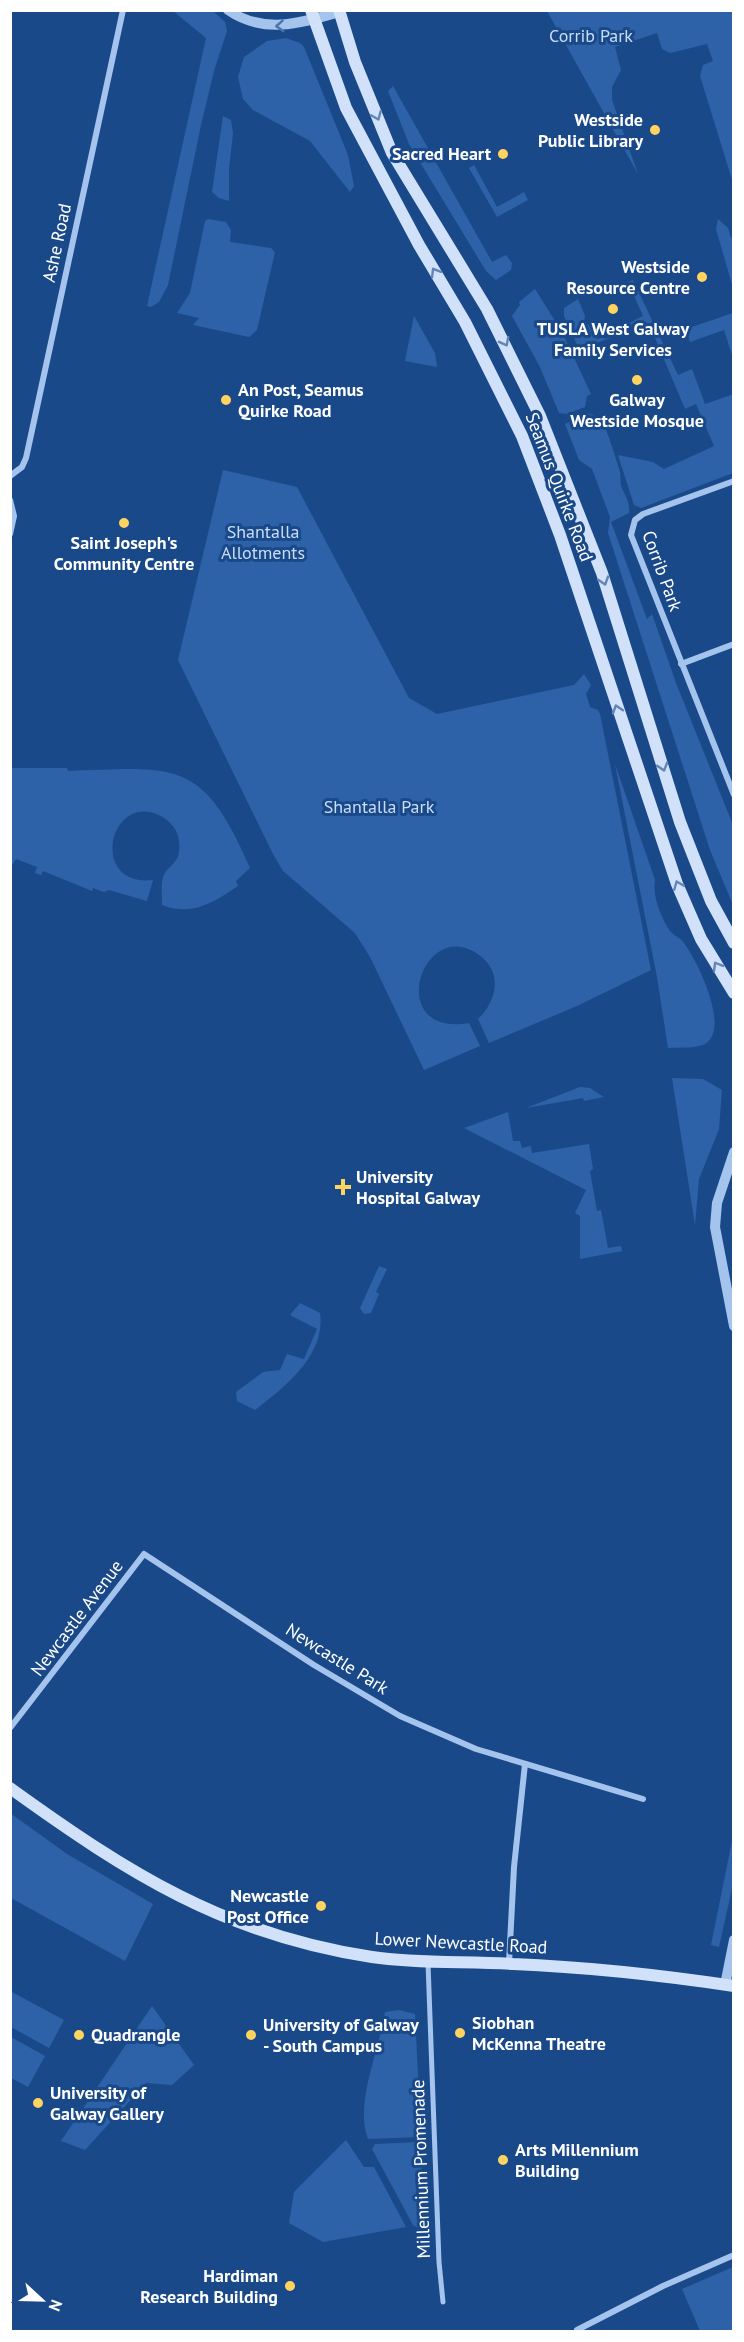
<svg xmlns="http://www.w3.org/2000/svg" width="744" height="2342" viewBox="0 0 744 2342" font-family="'PT Sans',sans-serif">
<style>
.green{fill:#2d62a8}
.lines{fill:none;stroke-linecap:round;stroke-linejoin:round}
.pedestrian{stroke:#a4c4ed;stroke-width:5}
.minor{stroke:#a4c4ed;stroke-width:6}
.tertiary{stroke:#a4c4ed;stroke-width:10}
.secondary{stroke:#d0e1f9;stroke-width:12}
.oneway{stroke:#4a74ad}
.oneway2{stroke:#6386b6}
.poi-dot{fill:#ffd360;stroke:#1a498a;stroke-width:2}
.labels{text-anchor:middle;stroke-width:6;stroke-linejoin:round;paint-order:stroke}
.park-label{font-size:18px;fill:#c9def9;stroke:#1a498a}
.poi-label{font-size:18px;font-weight:bold;fill:#fff;stroke:#1a498a;text-anchor:start}
.street-label{font-size:18px;fill:#fff;stroke:#1a498a}
</style>
<rect width="100%" height="100%" fill="#1a498a"/>
<g class="green">
<polygon points="173,11 213,11 225,22 227,31 214,71 201,125 168,285 159,302 151,307 147,306 206,38"/>
<polygon points="547,11 733,11 733,183 700,76 703,65 713,61 707,44 670,53 662,49 657,33 615,47 621,70 612,87 612,100 638,174"/>
<polygon points="286,38 300,43 304,47 348,155 354,186 350,192 310,141 253,110 243,99 238,77 244,57 267,41"/>
<polygon points="393,86 492,262 506,255 512,263 511,270 496,280 486,271 409,144 388,91"/>
<polygon points="223,116 231,120 233,133 229,169 229,201 219,198 212,192"/>
<polygon points="474,165 497,207 524,192 528,200 497,217 469,168"/>
<polygon points="208,219 226,222 231,230 230,242 271,248 275,252 257,330 249,337 193,325 199,318 177,313 190,293 205,221"/>
<polygon points="718,219 728,228 731,238 733,237 733,288 716,229"/>
<polygon points="633,280 678,375 692,369 705,404 734,394 733,473 641,508 634,505 618,455 653,462 664,469 714,446 696,404 685,409 653,333 639,328 579,349 564,316 564,308 578,299 585,316 584,322 589,325 597,339 603,337 605,339 614,335 613,331 643,316 628,282"/>
<polygon points="535,289 562,332 591,394 587,396 585,407 567,414 559,413 540,367 512,316 520,305 519,302"/>
<polygon points="733,313 733,358 724,330 690,342 686,329"/>
<polygon points="414,316 435,353 437,367 405,361"/>
<path d="M588 413 601 419C610 437 614 453 620 472 621 476 620 481 621 486 625 495 630 502 629 513L611 522 647 619 652 614 676 683 733 825V905L710 850 608 533 610 517 592 469 579 460 565 424Z"/>
<path d="M223 470 297 487 409 698 437 714 574 685 584 674 591 685 586 694 590 707 598 710 600 714 651 970 577 1006 489 1043 478 1019C495 1003 503 976 483 958 424 908 381 1038 469 1023L480 1046 424 1070 370 957 355 933 283 871 273 854 178 660Z"/>
<path d="M615 764 655 880C652 895 661 918 670 931 674 936 681 938 684 943 697 960 731 1029 705 1044 695 1049 679 1047 668 1048L657 977Z"/>
<path d="M11 768H67L68 771C177 767 203 759 250 868L236 881 238 886C214 902 192 917 162 905 162 897 161 885 163 877 168 864 182 864 179 841 178 830 170 821 161 816 109 790 88 888 153 880L147 901 109 890 104 892 93 888 92 891 43 871 41 875 35 873 37 867 16 859 13 864 11 863Z"/>
<polygon points="672,1078 703,1079 722,1090 719,1129 699,1179 695,1225"/>
<polygon points="580,1087 590,1088 604,1097 584,1101 583,1098 526,1108"/>
<polygon points="508,1112 513,1141 520,1141 522,1148 531,1146 532,1153 589,1144 593,1169 590,1171 597,1211 601,1210 608,1248 621,1246 622,1251 580,1259 580,1216 575,1213 586,1190 464,1128"/>
<polygon points="379,1266 387,1269 376,1292 379,1294 371,1313 364,1314 360,1308"/>
<path d="M300 1303 320 1313C326 1355 285 1387 255 1410L237 1401 236 1392 263 1372 280 1370 287 1354 304 1359 317 1329 290 1315Z"/>
<polygon points="10,1813 67,1854 153,1904 125,1961 11,1898"/>
<polygon points="733,1836 733,1884 719,1947 711,1945"/>
<polygon points="10,1991 64,2020 49,2048 11,2027"/>
<polygon points="152,2006 194,2065 172,2085 146,2083 85,2150 61,2141"/>
<path d="M399 2010 415 2014 421 2137 368 2139C354 2103 380 2049 385 2012Z"/>
<polygon points="11,2037 45,2056 28,2087 11,2078"/>
<polygon points="346,2140 364,2167 374,2167 406,2227 323,2242 289,2223 294,2192"/>
<polygon points="420,2142 426,2233 413,2225 372,2149 375,2144"/>
<polygon points="733,2267 733,2331 700,2331 682,2289"/>
</g>
<g class="lines">
<polyline class="pedestrian" points="428,1963 439,2262 443,2302"/>
<g class="minor">
<polyline points="10,476 22,467 26,458 123,10"/>
<polyline points="734,481 643,514 635,520 631,535 734,795"/>
<polyline points="10,500 14,516 10,534"/>
<polyline points="681,664 734,644"/>
<polyline points="10,1728 144,1554 314,1665 400,1716 476,1749 643,1799"/>
<polyline points="509,1963 514,1867 525,1764"/>
<polyline points="577,2330 663,2286 734,2255"/>
</g>
<g class="tertiary">
<path d="M228 10C264 35 301 23 339 12"/>
<polyline points="734,1152 717,1203 715,1227 734,1326"/>
<polyline points="725,1985 734,1940"/>
</g>
<g class="secondary">
<polyline points="311,10 346,108 419,245 465,322 522,436 560,535 677,884 701,939 734,993"/>
<polyline points="339,10 355,62 392,153 487,309 540,416 602,573 680,822 711,901 734,943"/>
<path d="M10 1788C128 1873 225 1935 372 1957 419 1964 466 1961 513 1964 587 1967 660 1975 734 1986"/>
</g>
</g>
<defs><path id="oneway-chevron" d="M-2-3.5L2.5 0L-2 3.5" fill="none" stroke-width="1.6" stroke-linecap="round" stroke-linejoin="round" transform="scale(1.5)"/></defs>
<use class="oneway" href="#oneway-chevron" transform="translate(280 26) rotate(176)"/>
<g class="oneway2">
<use href="#oneway-chevron" transform="translate(377 116) rotate(67)"/>
<use href="#oneway-chevron" transform="translate(435 272) rotate(-121)"/>
<use href="#oneway-chevron" transform="translate(505 342) rotate(62)"/>
<use href="#oneway-chevron" transform="translate(604 581) rotate(72)"/>
<use href="#oneway-chevron" transform="translate(617 709) rotate(-108)"/>
<use href="#oneway-chevron" transform="translate(663 767) rotate(73)"/>
<use href="#oneway-chevron" transform="translate(678 885) rotate(-112)"/>
<use href="#oneway-chevron" transform="translate(717 966) rotate(-120)"/>
</g>
<g class="poi-dot">
<circle cx="655" cy="130" r="6"/>
<circle cx="503" cy="154" r="6"/>
<circle cx="702" cy="277" r="6"/>
<circle cx="613" cy="309" r="6"/>
<circle cx="637" cy="380" r="6"/>
<circle cx="226" cy="400" r="6"/>
<circle cx="124" cy="523" r="6"/>
<path d="M340 1178h6v6h6v6h-6v6h-6v-6h-6v-6h6z"/>
<circle cx="321" cy="1906" r="6"/>
<circle cx="460" cy="2033" r="6"/>
<circle cx="79" cy="2035" r="6"/>
<circle cx="251" cy="2035" r="6"/>
<circle cx="38" cy="2103" r="6"/>
<circle cx="503" cy="2160" r="6"/>
<circle cx="290" cy="2286" r="6"/>
</g>
<g class="labels">
<g class="park-label">
<text x="591" y="42">Corrib Park</text>
<text x="263" y="538">Shantalla<tspan x="263" dy="21">Allotments</tspan></text>
<text x="379" y="813">Shantalla Park</text>
</g>
<g class="poi-label">
<text x="643" y="126" text-anchor="end">Westside<tspan x="643" dy="21">Public Library</tspan></text>
<text x="491" y="160" text-anchor="end">Sacred Heart</text>
<text x="690" y="273" text-anchor="end">Westside<tspan x="690" dy="21">Resource Centre</tspan></text>
<text x="613" y="335" text-anchor="middle">TUSLA West Galway<tspan x="613" dy="21">Family Services</tspan></text>
<text x="238" y="396">An Post, Seamus<tspan x="238" dy="21">Quirke Road</tspan></text>
<text x="637" y="406" text-anchor="middle">Galway<tspan x="637" dy="21">Westside Mosque</tspan></text>
<text x="124" y="549" text-anchor="middle">Saint Joseph's<tspan x="124" dy="21">Community Centre</tspan></text>
<text x="356" y="1183">University<tspan x="356" dy="21">Hospital Galway</tspan></text>
<text x="309" y="1902" text-anchor="end">Newcastle<tspan x="309" dy="21">Post Office</tspan></text>
<text x="472" y="2029">Siobhan<tspan x="472" dy="21">McKenna Theatre</tspan></text>
<text x="263" y="2031">University of Galway<tspan x="263" dy="21">- South Campus</tspan></text>
<text x="91" y="2041">Quadrangle</text>
<text x="50" y="2099">University of<tspan x="50" dy="21">Galway Gallery</tspan></text>
<text x="515" y="2156">Arts Millennium<tspan x="515" dy="21">Building</tspan></text>
<text x="278" y="2282" text-anchor="end">Hardiman<tspan x="278" dy="21">Research Building</tspan></text>
</g>
<g class="street-label">
<text transform="translate(57 243) rotate(-78)" y="6">Ashe Road</text>
<text transform="translate(559 487) rotate(69)" y="6">Seamus Quirke Road</text>
<text transform="translate(662 571) rotate(70)" y="6">Corrib Park</text>
<text transform="translate(77 1618) rotate(-53)" y="6">Newcastle Avenue</text>
<text transform="translate(337 1659) rotate(32)" y="6">Newcastle Park</text>
<text transform="translate(461 1943) rotate(3)" y="6">Lower Newcastle Road</text>
<text transform="translate(421 2169) rotate(-92)" y="6">Millennium Promenade</text>
</g>
</g>
<rect width="744" height="2342" fill="none" stroke="#ffffff" stroke-width="24"/>
<g transform="translate(42 2300) rotate(112)" stroke="#1a498a" stroke-width="4.5" paint-order="stroke">
<path d="M0-4.5L10 22L0 15L-10 22Z" fill="#ffffff"/>
<text y="-9" font-size="16" font-weight="bold" text-anchor="middle" fill="#ffffff">N</text>
</g>
</svg>
